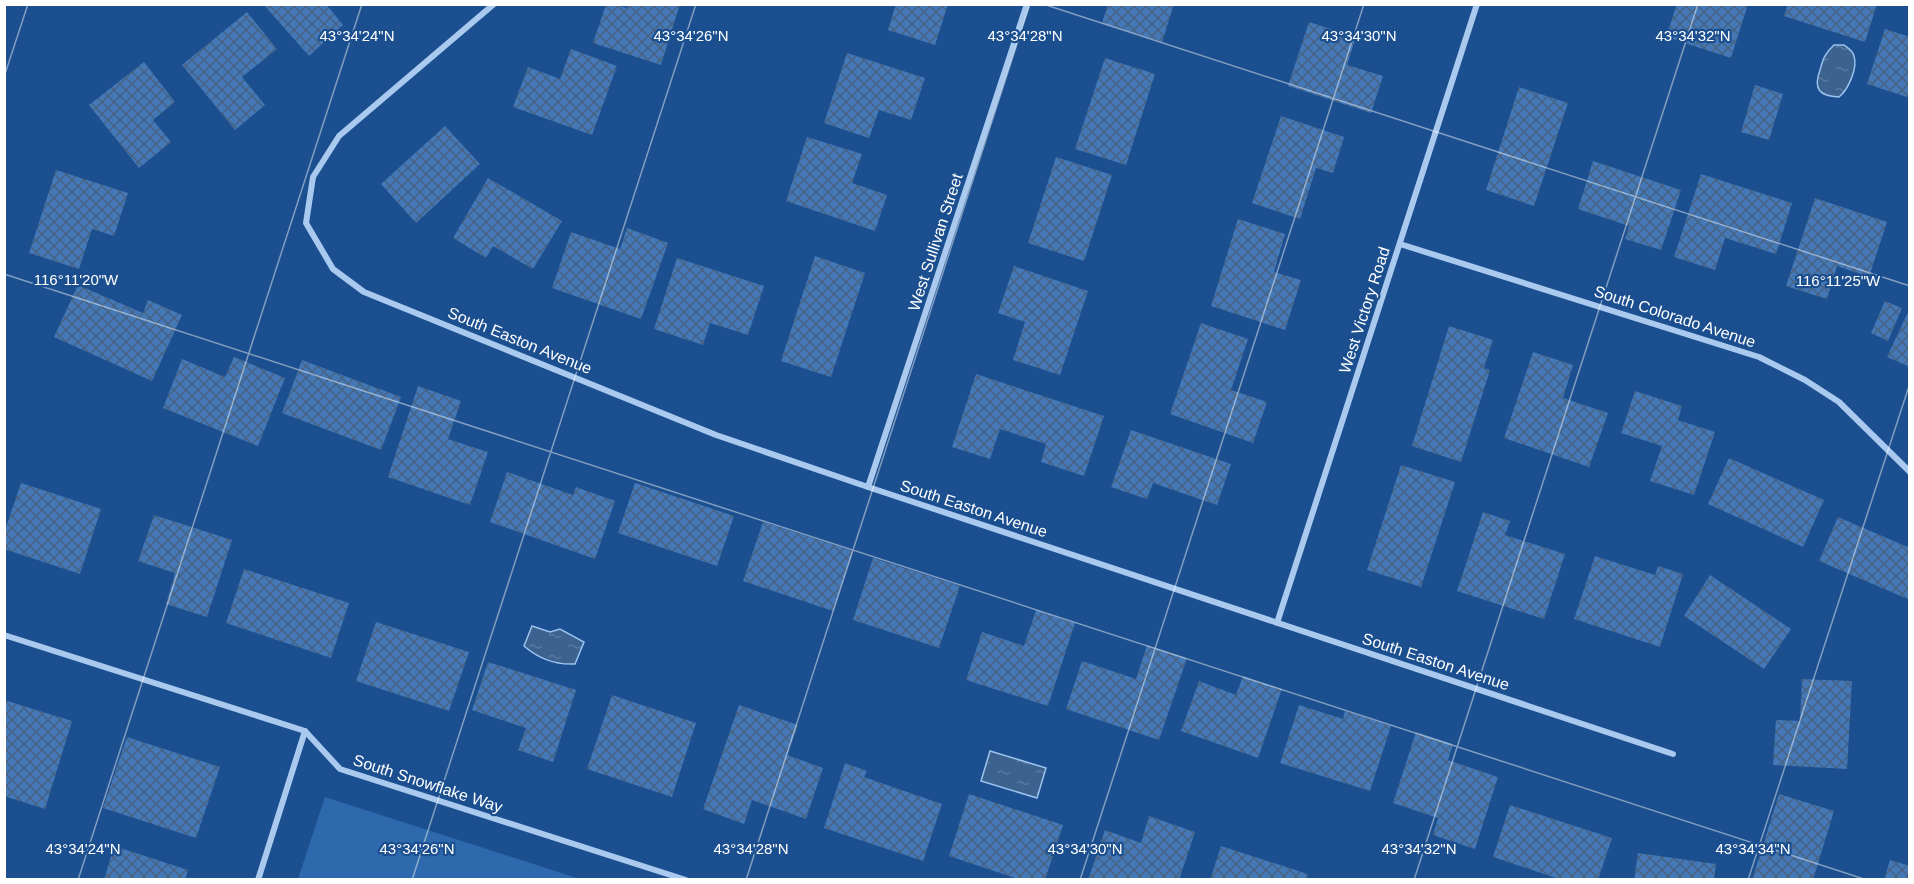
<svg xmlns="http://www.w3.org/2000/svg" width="1914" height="884" viewBox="0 0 1914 884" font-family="Helvetica,sans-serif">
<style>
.green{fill:#2e69ad}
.water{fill:url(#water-ripples);stroke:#9cc4f0;stroke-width:1.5}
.building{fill:url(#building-cross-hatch)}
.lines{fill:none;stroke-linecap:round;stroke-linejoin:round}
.minor{stroke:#a9c9ee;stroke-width:6}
.ticks{fill:none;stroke:#fff;stroke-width:1.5;stroke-opacity:0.45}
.labels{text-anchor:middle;stroke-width:4.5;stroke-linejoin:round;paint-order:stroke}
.street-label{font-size:16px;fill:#fff;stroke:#1b4f8f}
.ticks-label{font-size:15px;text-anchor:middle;fill:#fff;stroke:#1b4f8f;stroke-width:4.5;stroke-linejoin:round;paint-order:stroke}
</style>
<defs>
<pattern id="water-ripples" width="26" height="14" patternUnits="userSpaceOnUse" patternTransform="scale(1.5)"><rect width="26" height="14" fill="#3c6290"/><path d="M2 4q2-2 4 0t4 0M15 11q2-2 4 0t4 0" fill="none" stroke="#597aa1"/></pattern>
<pattern id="building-cross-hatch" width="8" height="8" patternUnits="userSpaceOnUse" patternTransform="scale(1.5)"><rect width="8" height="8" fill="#4478b7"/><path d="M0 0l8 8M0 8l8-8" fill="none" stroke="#486282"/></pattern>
</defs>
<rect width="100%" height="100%" fill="#1b4f8f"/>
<polygon class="green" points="325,797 580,879 298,879"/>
<g class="water">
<path d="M1834 45H1844C1848 48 1853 51 1854 56 1858 68 1848 90 1839 97 1819 96 1813 89 1820 70 1823 59 1825 53 1834 45Z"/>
<path d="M532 626 550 632 560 629 584 642 575 664C556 665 539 659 524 646Z"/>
<polygon points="990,751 1046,768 1037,798 981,781"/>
</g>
<g class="building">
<polygon points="263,4 326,4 343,25 309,56"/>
<polygon points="628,4 680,4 661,65 593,43 606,5 617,5 627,8"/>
<polygon points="896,4 948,4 935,45 888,30"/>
<polygon points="1108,4 1174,4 1162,42 1102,23"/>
<polygon points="1677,4 1748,4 1731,58 1666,37"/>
<polygon points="1788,4 1877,4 1865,42 1784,16"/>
<polygon points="247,12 277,49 242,77 265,105 235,130 182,65"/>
<polygon points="1309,22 1356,37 1347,65 1383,76 1371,113 1288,86"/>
<polygon points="1885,29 1910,37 1910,98 1867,84"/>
<polygon points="571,49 617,66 592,135 513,107 528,67 560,79"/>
<polygon points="847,53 925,78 911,120 879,110 869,138 824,123"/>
<polygon points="1105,58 1155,74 1126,165 1075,149"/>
<polygon points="144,62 175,102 153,120 171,142 139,168 89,105"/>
<polygon points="1755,85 1783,94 1769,140 1741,132"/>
<polygon points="1519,87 1568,103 1534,206 1486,190"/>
<polygon points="1281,116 1344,137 1333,173 1316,168 1300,219 1252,203"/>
<polygon points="445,126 480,164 416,223 381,184"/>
<polygon points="807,137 862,154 852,183 887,195 875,231 786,201"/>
<polygon points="1056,157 1112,175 1084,261 1028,243"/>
<polygon points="1593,161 1681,190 1661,250 1625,239 1629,226 1578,209"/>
<polygon points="56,170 128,193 114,236 92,229 79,269 29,253"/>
<polygon points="1701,174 1792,203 1776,254 1725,238 1715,270 1674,257"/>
<polygon points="488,178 562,221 533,269 493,246 486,258 453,238"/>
<polygon points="1815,198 1887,222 1869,277 1837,266 1827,299 1786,286"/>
<polygon points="1238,219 1285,234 1274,272 1301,280 1285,330 1211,306"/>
<polygon points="627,228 668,243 641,319 552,288 571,232 620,249"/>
<polygon points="815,256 865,273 831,377 781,361"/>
<polygon points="677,258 764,286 748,335 710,323 703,345 654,329"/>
<polygon points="1014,266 1088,291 1060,375 1013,360 1025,322 998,313"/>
<polygon points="78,285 143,313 148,300 182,315 152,381 54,337"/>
<polygon points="1885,301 1902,308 1888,341 1871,333"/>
<polygon points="1907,314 1910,315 1910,367 1887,357"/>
<polygon points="1201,323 1248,339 1231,390 1267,402 1253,443 1170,414"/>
<polygon points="1449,326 1493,340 1484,368 1490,370 1461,462 1412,446"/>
<polygon points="1533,352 1573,365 1563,398 1608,413 1589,467 1504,438"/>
<polygon points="234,357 285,378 258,446 163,408 182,359 225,377"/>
<polygon points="302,360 401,397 381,450 282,413"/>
<polygon points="976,374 1104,416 1084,476 1041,462 1046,444 1000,429 990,459 952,447"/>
<polygon points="418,386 461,401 448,439 488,452 470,505 388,477"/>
<polygon points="1635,391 1682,406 1678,420 1715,432 1694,495 1650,481 1662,446 1621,433"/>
<polygon points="1131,430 1231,464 1217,505 1153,483 1147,499 1111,487"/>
<polygon points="1729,458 1824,500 1803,547 1708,504"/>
<polygon points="1401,465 1455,482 1421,587 1367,570"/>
<polygon points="507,472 573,495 576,487 615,501 595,559 490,522"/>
<polygon points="21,483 101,509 80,574 4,549 4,533"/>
<polygon points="635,483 734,516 717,566 618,533"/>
<polygon points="1483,512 1510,521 1505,535 1565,554 1544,619 1457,591"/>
<polygon points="154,515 232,540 207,617 166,604 175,573 138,561"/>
<polygon points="1838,517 1910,548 1910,600 1819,561"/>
<polygon points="763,522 853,551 833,611 743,581"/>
<polygon points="1595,556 1655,575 1658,566 1683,574 1660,647 1574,619"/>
<polygon points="873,558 960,586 939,648 853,620"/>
<polygon points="244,569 349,603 331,658 226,623"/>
<polygon points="1710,575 1791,629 1764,669 1684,616"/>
<polygon points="1036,610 1075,623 1048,706 966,680 982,632 1024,646"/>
<polygon points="376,622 469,652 449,711 356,681"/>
<polygon points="1147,645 1187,658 1159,740 1066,709 1082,661 1136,679"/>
<polygon points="488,662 576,690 553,762 518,750 526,728 472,710"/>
<polygon points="1243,676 1282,689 1258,758 1181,731 1199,681 1236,695"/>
<polygon points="1802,679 1852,681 1847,769 1773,765 1776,720 1800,721"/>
<polygon points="612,695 696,723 672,797 587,769"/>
<polygon points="4,700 72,721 45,809 4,796"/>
<polygon points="739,705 798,725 787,755 823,768 806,819 752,800 744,824 703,809"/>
<polygon points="1299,705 1343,719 1345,711 1391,726 1370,791 1280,763"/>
<polygon points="1416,732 1453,744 1448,760 1498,777 1475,849 1433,835 1438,818 1393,803"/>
<polygon points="127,737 220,767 196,838 103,808"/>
<polygon points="845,763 867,771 864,777 942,804 923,861 824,828"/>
<polygon points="969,794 1063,825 1045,880 1021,880 949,856"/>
<polygon points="1779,794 1834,811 1813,880 1752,880"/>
<polygon points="1510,805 1612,838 1598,880 1562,880 1493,857"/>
<polygon points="1149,816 1195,832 1179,880 1088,880 1105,830 1141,843"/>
<polygon points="114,846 188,870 185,880 104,880"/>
<polygon points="1221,846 1308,874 1306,880 1210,880"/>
<polygon points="1638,853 1716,864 1714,880 1634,880"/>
<polygon points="1890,860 1910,866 1910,880 1884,880"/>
</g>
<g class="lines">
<g class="minor">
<polyline points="494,4 339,136 313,177 306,223 333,269 364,292 716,435 868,487 1673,754"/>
<polyline points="1400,244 1759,357 1805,380 1839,402 1910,472"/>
<polyline points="868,487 1027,4"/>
<polyline points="1277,623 1477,4"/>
<polyline points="4,635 305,731 340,769 686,880"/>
<polyline points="258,880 305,731"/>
</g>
</g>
<path class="ticks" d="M1043 4 1910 286M4 77 28 4M4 274 1867 880M78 880 362 4M412 880 696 4M746 880 1030 4M1080 880 1364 4M1414 880 1698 4M1748 880 1910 383"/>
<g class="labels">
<g class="street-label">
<text transform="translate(935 242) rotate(-72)" y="6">West Sullivan Street</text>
<text transform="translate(1364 310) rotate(-72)" y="6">West Victory Road</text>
<text transform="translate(1675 316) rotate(18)" y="6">South Colorado Avenue</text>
<text transform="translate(520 340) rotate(22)" y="6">South Easton Avenue</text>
<text transform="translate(974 508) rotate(18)" y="6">South Easton Avenue</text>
<text transform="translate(1436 661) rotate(18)" y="6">South Easton Avenue</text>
<text transform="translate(428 783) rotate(18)" y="6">South Snowflake Way</text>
</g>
</g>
<g class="ticks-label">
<text x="357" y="41">43°34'24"N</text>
<text x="691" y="41">43°34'26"N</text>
<text x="1025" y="41">43°34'28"N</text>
<text x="1359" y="41">43°34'30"N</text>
<text x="1693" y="41">43°34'32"N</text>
<text x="76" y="285">116°11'20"W</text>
<text x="1838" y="286">116°11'25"W</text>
<text x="83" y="854">43°34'24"N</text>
<text x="417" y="854">43°34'26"N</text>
<text x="751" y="854">43°34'28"N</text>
<text x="1085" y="854">43°34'30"N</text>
<text x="1419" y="854">43°34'32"N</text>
<text x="1753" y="854">43°34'34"N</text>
</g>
<rect width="1914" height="884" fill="none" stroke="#ffffff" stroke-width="12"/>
</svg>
